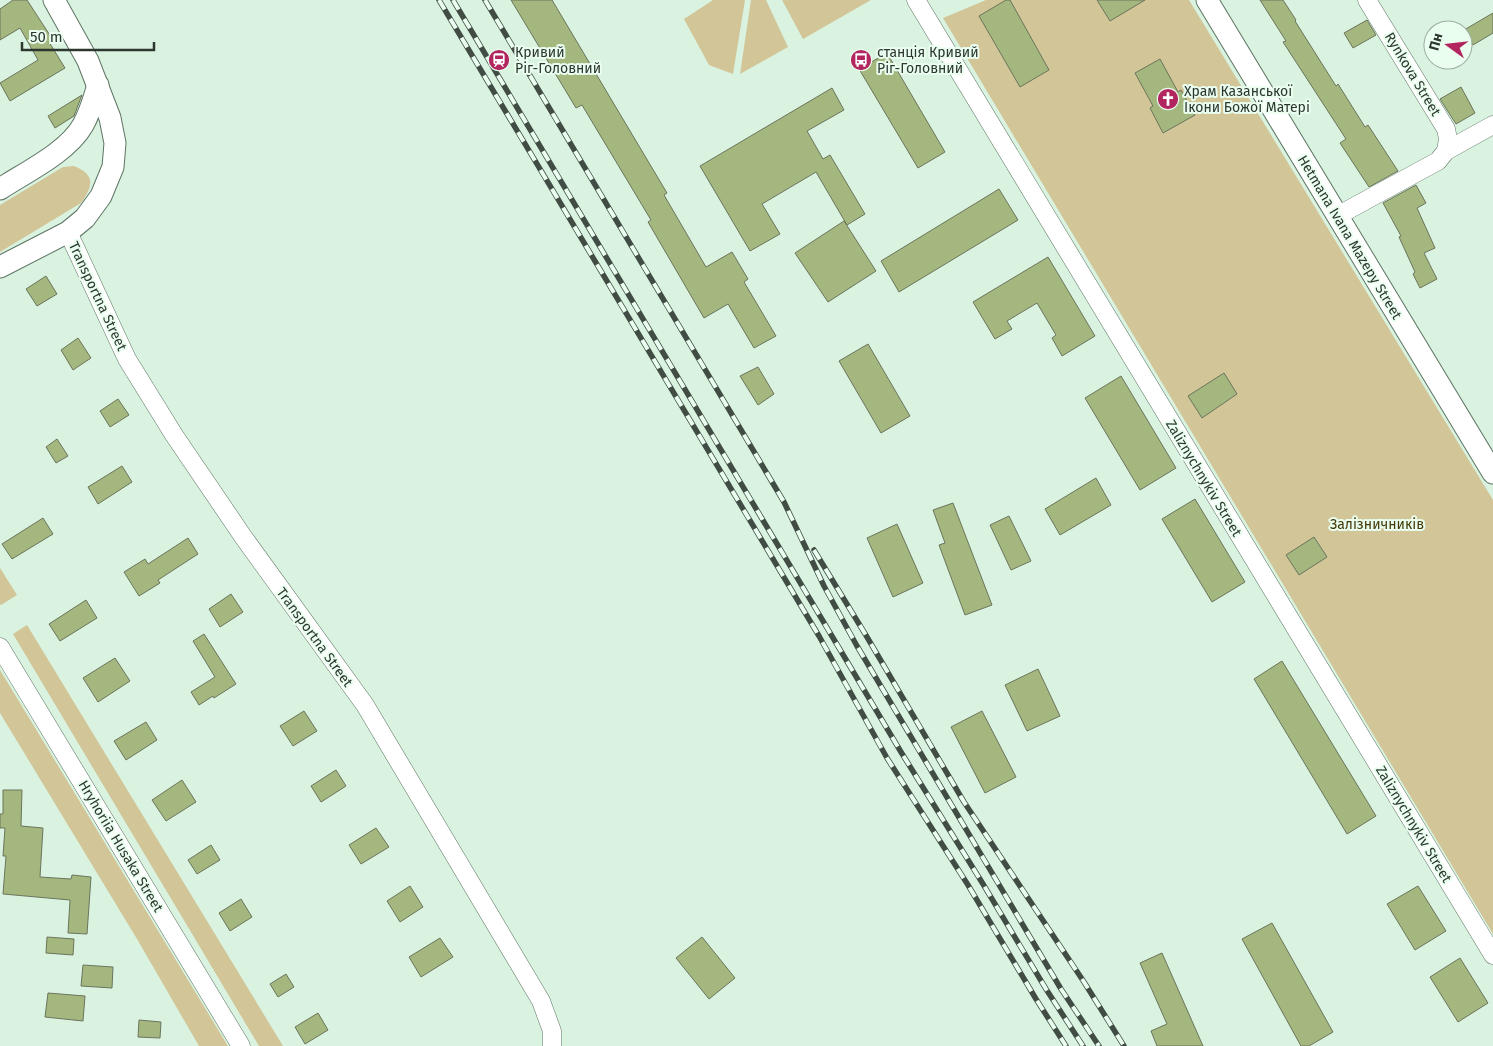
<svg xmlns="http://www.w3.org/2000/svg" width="1493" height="1046" viewBox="0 0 1493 1046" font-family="'Fira Sans',sans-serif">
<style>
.green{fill:#d2c598}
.building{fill:#a4b77e;stroke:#6c745d}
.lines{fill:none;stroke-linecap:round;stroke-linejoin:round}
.minor-casing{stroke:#5e7564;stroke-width:19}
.tertiary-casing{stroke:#5e7564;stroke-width:23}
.minor{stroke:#fff;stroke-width:18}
.tertiary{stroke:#fff;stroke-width:21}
.rail-casing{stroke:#414c44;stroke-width:5.5}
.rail{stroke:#eafeef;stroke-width:4;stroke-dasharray:11;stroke-linecap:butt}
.labels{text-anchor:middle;stroke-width:4;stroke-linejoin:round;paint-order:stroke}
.poi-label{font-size:14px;fill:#2d362f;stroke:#eafeef;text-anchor:start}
.street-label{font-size:14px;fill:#2d362f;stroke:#eafeef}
.park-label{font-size:14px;fill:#453807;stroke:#eafeef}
</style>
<rect width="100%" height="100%" fill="#d9f3e0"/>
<g class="green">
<polygon points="713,0 745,0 733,74 709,65 684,19"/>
<polygon points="751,0 766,0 788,47 740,74"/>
<polygon points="782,0 871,0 803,39"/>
<polygon points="986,0 1189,0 1493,500 1493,934 943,18"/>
<path d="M74 166C96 175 93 186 81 203L0 252V205L63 167Z"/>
<polygon points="0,568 17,595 1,605 0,604"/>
<polygon points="27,625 283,1046 259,1046 13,634"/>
<polygon points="0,670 228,1046 199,1046 137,939 0,713"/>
</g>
<g class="building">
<polygon points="13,0 27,0 53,40 49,42 65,68 10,101 0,83 38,60 20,28 0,40 0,9"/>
<polygon points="511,0 552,0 667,193 664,195 706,267 732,252 748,279 744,282 776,336 754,348 728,304 704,318 648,222 651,220 582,105 576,108"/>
<polygon points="1006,0 1010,0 1049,70 1020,87 979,16"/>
<polygon points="1097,0 1145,0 1110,21"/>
<polygon points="1260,0 1283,0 1296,20 1295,21 1336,86 1338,84 1365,127 1368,125 1398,171 1369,187 1340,143 1346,139 1283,42 1286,41"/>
<polygon points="1493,13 1493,33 1473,45 1464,30"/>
<polygon points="1367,20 1376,35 1353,48 1344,33"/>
<polygon points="887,53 945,152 918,168 859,69"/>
<polygon points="1160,59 1178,92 1181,90 1195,115 1163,133 1150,108 1153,106 1135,73"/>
<polygon points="1461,87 1475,113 1456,124 1440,99"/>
<polygon points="832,88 844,110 807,131 823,159 830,155 865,214 847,225 816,172 762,204 780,234 750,251 700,166"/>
<polygon points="82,95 74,116 55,128 48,116"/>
<polygon points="1416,185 1426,203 1417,208 1435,248 1424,253 1437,279 1420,288 1413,274 1415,272 1399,237 1401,236 1383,203"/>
<polygon points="999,189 1018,220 899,292 881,261"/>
<polygon points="844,221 876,271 828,302 795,253"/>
<polygon points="1048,257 1095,336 1062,356 1052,338 1056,335 1037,303 1007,321 1012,329 995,339 973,302"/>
<polygon points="46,276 57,294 37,306 26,289"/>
<polygon points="78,338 91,358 73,370 61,350"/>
<polygon points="868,344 910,416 881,433 839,361"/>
<polygon points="758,367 774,394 758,405 740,376"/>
<polygon points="1224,373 1237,394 1202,418 1188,396"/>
<polygon points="1121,376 1176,468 1140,490 1085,398"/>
<polygon points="118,399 129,415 110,427 100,411"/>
<polygon points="57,439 68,456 56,463 46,447"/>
<polygon points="122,466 132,482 98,504 88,487"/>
<polygon points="1096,478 1111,505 1060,535 1045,509"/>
<polygon points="1195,499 1245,582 1212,602 1162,519"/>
<polygon points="953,503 992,605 965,615 939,545 945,543 933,510"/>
<polygon points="1009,516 1031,561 1011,570 990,525"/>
<polygon points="43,518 53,534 12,559 2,544"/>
<polygon points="897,524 923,583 893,597 867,538"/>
<polygon points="1314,537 1327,557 1299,575 1286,555"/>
<polygon points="188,538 198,554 158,580 160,583 139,596 124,572 145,559 148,564"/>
<polygon points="231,594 243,612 220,627 209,609"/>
<polygon points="86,600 97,618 60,641 49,624"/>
<polygon points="204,634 236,684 214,698 213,696 199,705 191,692 215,677 193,641"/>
<polygon points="115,658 130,681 98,702 83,678"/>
<polygon points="1282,661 1376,816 1347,834 1254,679"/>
<polygon points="1038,669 1060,716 1027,731 1005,685"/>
<polygon points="304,711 317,731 293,746 280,726"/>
<polygon points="982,711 1016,777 985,793 951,727"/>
<polygon points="146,722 157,740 126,760 114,741"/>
<polygon points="336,770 346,786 321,802 311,786"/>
<polygon points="182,780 196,802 166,821 152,800"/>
<polygon points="3,790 22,790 21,826 43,828 40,877 71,879 72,875 91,877 87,934 68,933 70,900 3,894 6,856 3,856 5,828 0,828 0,814 3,814"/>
<polygon points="376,828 389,847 361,864 349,845"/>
<polygon points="211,845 220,860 197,874 188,860"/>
<polygon points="410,886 423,907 400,922 387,901"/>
<polygon points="1418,886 1446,931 1415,950 1387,904"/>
<polygon points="241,899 252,917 230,931 219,913"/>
<polygon points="1272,923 1333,1032 1309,1046 1301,1046 1242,939"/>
<polygon points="47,937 74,939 73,955 46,953"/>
<polygon points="702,937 735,978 709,999 676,958"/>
<polygon points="440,938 453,957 421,977 409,957"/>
<polygon points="1162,953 1203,1046 1157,1046 1151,1031 1167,1024 1140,963"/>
<polygon points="1460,958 1488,1003 1458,1022 1430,977"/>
<polygon points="83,965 113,967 112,988 81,986"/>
<polygon points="286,974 294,987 278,997 270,984"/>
<polygon points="48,993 85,996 83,1021 45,1017"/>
<polygon points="318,1013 328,1030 305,1044 295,1027"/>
<polygon points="139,1020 161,1022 160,1038 138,1037"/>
</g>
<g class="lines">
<g class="minor-casing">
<g id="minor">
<polyline points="916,0 1493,955"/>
<polyline points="1367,0 1446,129 1448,139 1446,151"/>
<polyline points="1337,216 1438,161 1446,151 1493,125"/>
<polyline points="68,232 127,359 174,435 244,538 365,705 541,1001 552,1031 552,1046"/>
<polyline points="0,647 241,1046"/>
</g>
</g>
<g class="tertiary-casing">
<g id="tertiary">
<polyline points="1207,0 1493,473"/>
<path d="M0 189C26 172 68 152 83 125 90 113 94 98 98 85"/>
<polyline points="0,267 68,232 85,218 101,196 113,167 115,143 110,118 88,61 54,0"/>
</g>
</g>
<use href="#minor" class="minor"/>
<use href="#tertiary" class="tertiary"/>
<g class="rail-casing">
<g id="rail">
<polyline points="439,0 819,636 887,758 968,885 1036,999 1066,1046"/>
<polyline points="453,0 901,752 983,884 1046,989 1083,1046"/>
<polyline points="485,0 784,502 824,586 857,646 1061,989 1099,1046"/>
<polyline points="814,550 867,637 964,802 1084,982 1124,1046"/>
</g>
</g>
<use href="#rail" class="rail"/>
</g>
<defs>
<g id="station-disc" transform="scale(1.125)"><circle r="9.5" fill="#b2255e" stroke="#eafeef"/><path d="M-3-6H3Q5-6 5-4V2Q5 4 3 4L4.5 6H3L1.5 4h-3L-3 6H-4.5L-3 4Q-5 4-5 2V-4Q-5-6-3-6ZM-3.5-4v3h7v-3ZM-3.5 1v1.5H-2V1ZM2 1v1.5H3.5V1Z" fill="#fff"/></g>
<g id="bus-disc" transform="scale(1.125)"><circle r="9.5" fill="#b2255e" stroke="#eafeef"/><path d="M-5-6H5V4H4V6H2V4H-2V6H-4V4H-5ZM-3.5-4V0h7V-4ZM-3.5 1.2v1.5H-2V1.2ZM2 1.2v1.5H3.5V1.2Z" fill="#fff"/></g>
<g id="church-disc" transform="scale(1.125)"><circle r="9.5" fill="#b2255e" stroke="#eafeef"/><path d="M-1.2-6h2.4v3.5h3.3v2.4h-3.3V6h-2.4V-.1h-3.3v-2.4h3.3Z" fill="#fff"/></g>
</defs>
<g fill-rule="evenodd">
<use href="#station-disc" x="499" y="60"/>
<use href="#bus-disc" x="861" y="60"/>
<use href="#church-disc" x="1168" y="99"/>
</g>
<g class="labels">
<g class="poi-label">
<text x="515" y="57">Кривий<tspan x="515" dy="16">Ріг-Головний</tspan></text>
<text x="877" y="57">станція Кривий<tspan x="877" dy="16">Ріг-Головний</tspan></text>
<text x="1184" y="96">Храм Казанської<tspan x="1184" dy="16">Ікони Божої Матері</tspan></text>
</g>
<g class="street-label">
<text transform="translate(1413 74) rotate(59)" y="5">Rynkova Street</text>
<text transform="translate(1350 237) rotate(59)" y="5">Hetmana Ivana Mazepy Street</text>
<text transform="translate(98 296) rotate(65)" y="5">Transportna Street</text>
<text transform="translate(1204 478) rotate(59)" y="5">Zaliznychnykiv Street</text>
<text transform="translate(315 637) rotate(54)" y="5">Transportna Street</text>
<text transform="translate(1414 824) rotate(59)" y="5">Zaliznychnykiv Street</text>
<text transform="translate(121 846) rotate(59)" y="5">Hryhoriia Husaka Street</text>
</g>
<g class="park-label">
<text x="1377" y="529">Залізничників</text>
</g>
</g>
<g transform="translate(1448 45) rotate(285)"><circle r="24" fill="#eafeef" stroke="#9eaea2"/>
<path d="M0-4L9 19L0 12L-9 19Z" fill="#b2255e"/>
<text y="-8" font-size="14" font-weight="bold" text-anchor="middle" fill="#2d362f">Пн</text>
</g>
<path d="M22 42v8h132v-8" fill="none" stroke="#2d362f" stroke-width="2.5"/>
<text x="30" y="42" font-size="15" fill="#2d362f" stroke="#eafeef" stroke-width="4" paint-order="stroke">50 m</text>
</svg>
